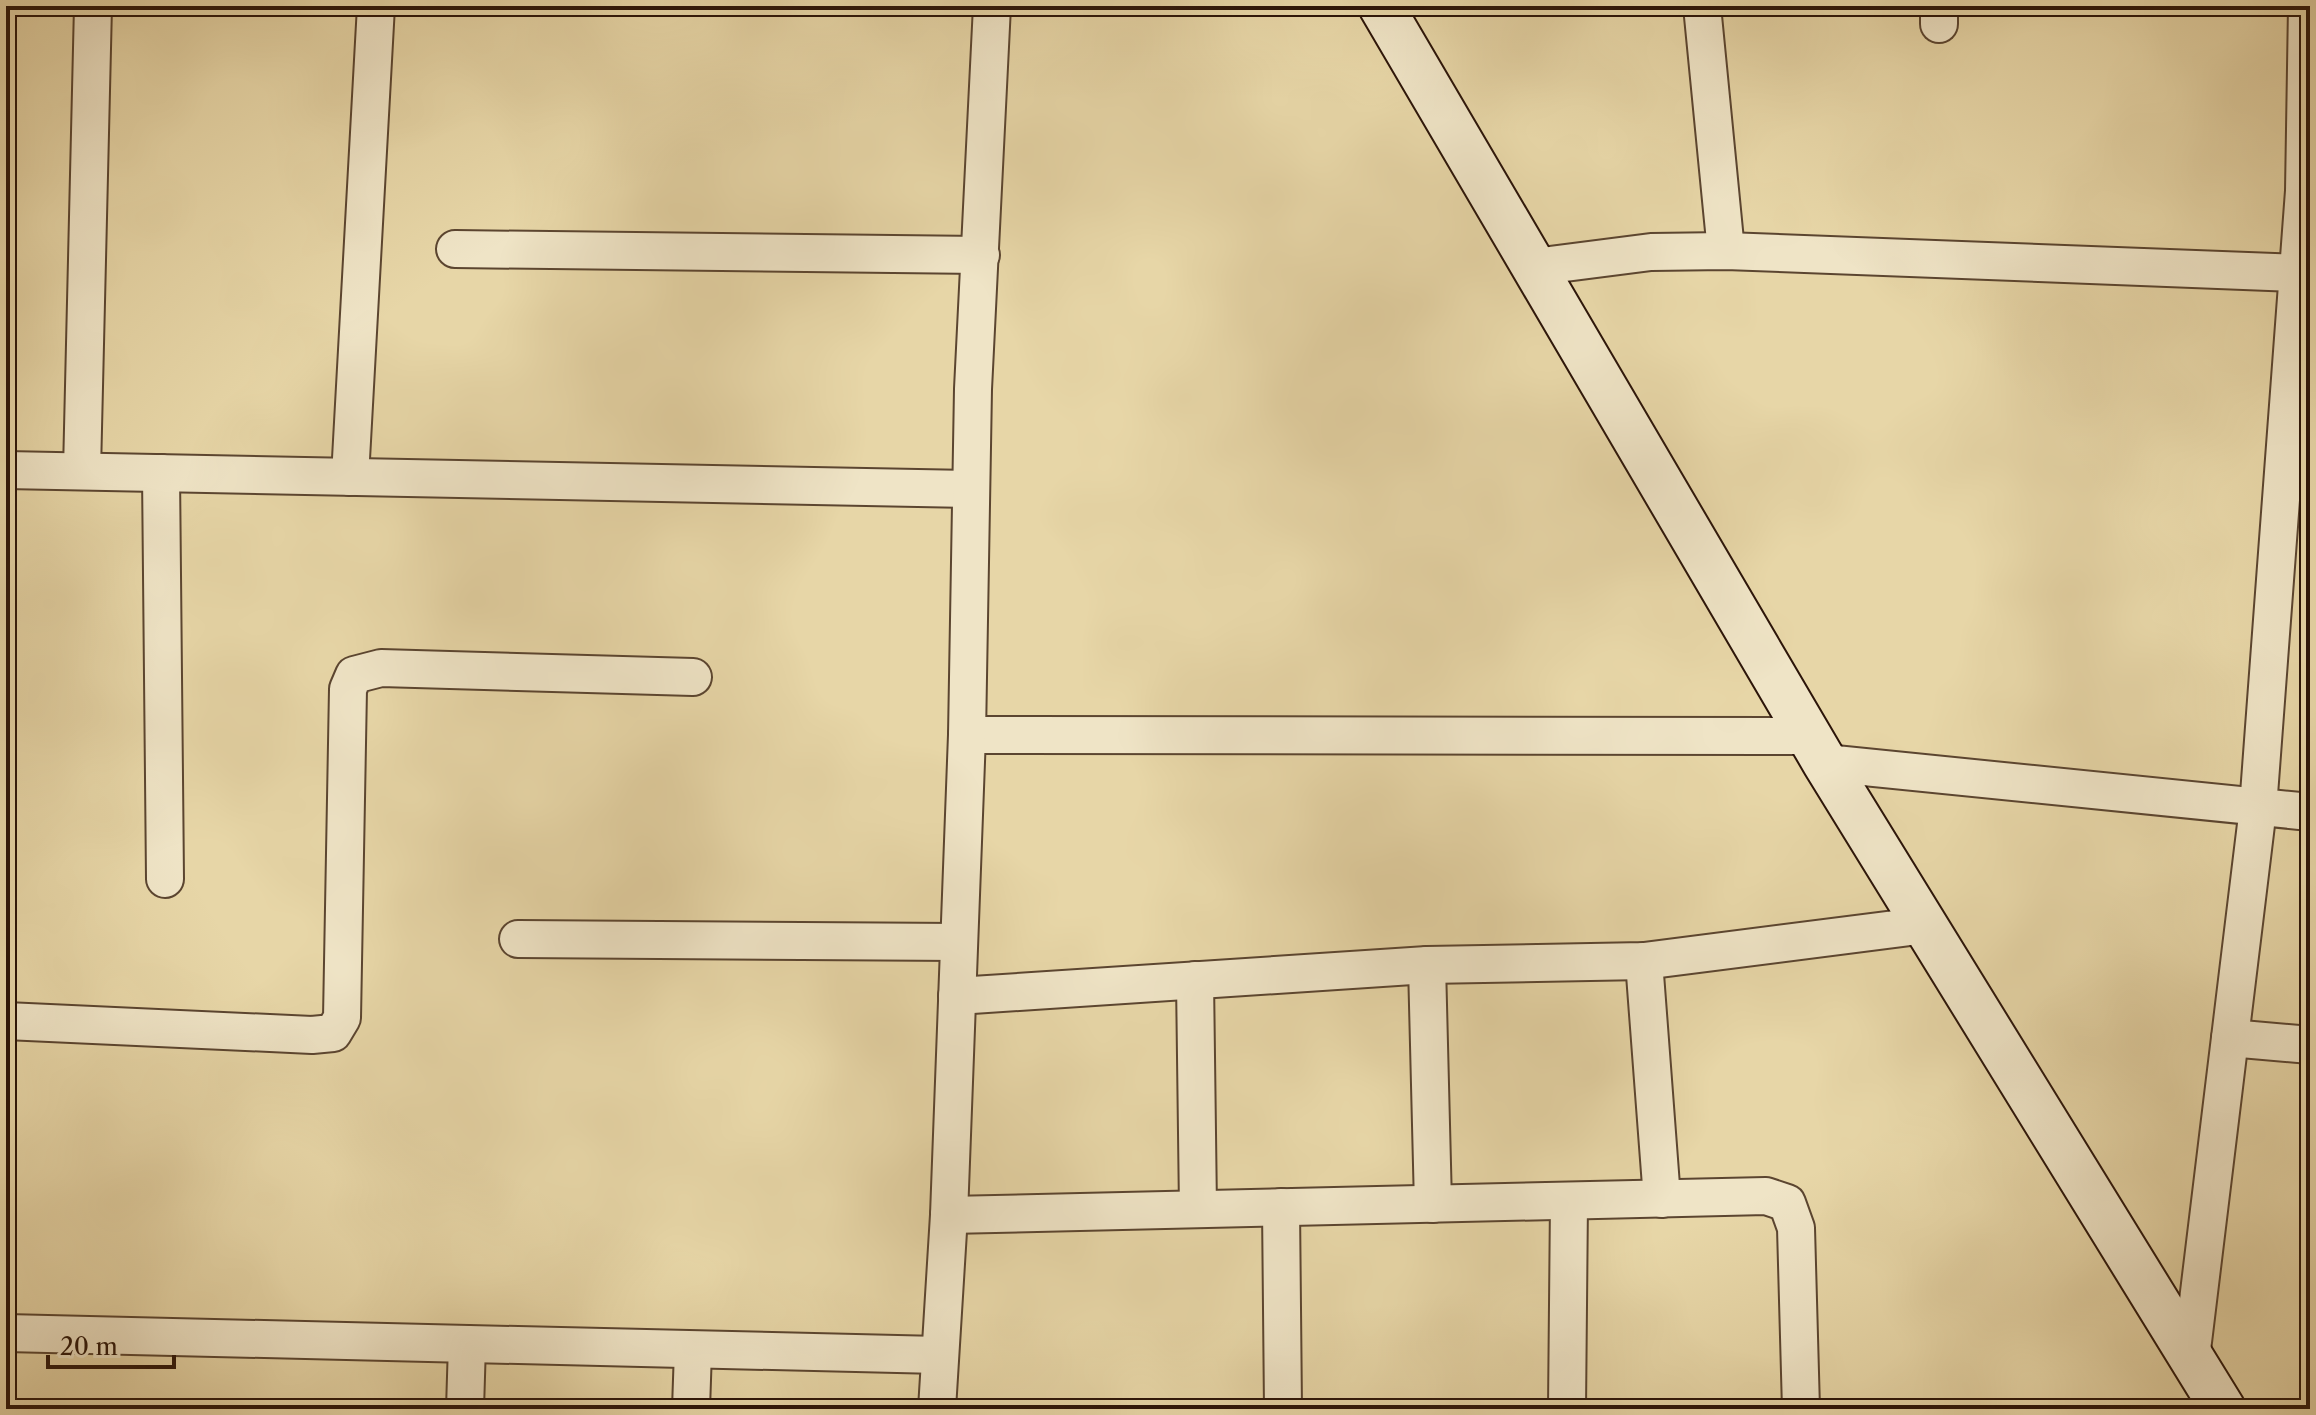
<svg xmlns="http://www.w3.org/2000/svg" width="2316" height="1415" viewBox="0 0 2316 1415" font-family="'Libre Caslon Text',serif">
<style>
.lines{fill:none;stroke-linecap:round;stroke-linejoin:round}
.street-casing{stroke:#5b4530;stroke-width:40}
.secondary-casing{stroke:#2c1509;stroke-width:48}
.street{stroke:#efe4c6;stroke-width:36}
.secondary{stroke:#efe4c6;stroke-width:44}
</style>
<rect width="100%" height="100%" fill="#e7d6a7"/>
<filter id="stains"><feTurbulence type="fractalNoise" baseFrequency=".0025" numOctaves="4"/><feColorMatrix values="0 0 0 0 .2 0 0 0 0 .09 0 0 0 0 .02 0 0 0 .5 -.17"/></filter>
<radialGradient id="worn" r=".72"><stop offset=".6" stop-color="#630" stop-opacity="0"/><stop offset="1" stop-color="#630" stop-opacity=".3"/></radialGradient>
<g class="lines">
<g class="street-casing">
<g id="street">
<polyline points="1702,6 1726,251"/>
<polyline points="1939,24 1939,6"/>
<polyline points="455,249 981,255"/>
<polyline points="1534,267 1651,252 1726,251 2298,273"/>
<polyline points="6,470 970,489"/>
<polyline points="82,471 93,6"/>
<polyline points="161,473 165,879"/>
<polyline points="350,477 376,6"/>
<polyline points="967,735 1810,736"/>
<polyline points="1825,763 2310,812"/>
<polyline points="518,939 959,942"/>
<polyline points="1644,961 1662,1199"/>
<polyline points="1427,965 1433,1204"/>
<polyline points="1195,980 1198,1209"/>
<polyline points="957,996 1427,965 1644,961 1926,925"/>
<polyline points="6,1021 312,1035 333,1033 342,1018 348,689 354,675 381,668 693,677"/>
<polyline points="2230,1038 2310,1045"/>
<polyline points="1281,1207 1283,1409"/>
<polyline points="949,1215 1766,1196 1787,1203 1796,1228 1801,1409"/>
<polyline points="6,1333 939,1355"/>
<polyline points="2191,1358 2258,808 2304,191 2307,6"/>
<polyline points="465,1409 467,1344"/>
<polyline points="691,1409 693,1350"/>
<polyline points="937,1409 949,1215 967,735 973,389 992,6"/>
<polyline points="1567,1409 1569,1201"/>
</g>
</g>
<g class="secondary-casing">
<polyline id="secondary" points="1381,6 1825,763 2223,1409"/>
</g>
<use href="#street" class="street"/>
<use href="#secondary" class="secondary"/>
</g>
<rect width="2316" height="1415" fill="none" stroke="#e7d6a7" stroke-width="32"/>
<rect x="8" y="8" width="2300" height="1399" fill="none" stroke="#2c1509" stroke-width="4"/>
<rect x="16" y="16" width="2284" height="1383" fill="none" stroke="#2c1509" stroke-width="2"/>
<path d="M48 1355v12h126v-12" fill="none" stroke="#2c1509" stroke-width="4"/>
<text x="60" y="1355" font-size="24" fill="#2c1509" stroke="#efe4c6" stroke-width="6" paint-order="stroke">20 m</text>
<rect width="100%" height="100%" filter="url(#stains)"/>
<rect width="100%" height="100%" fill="url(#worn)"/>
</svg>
